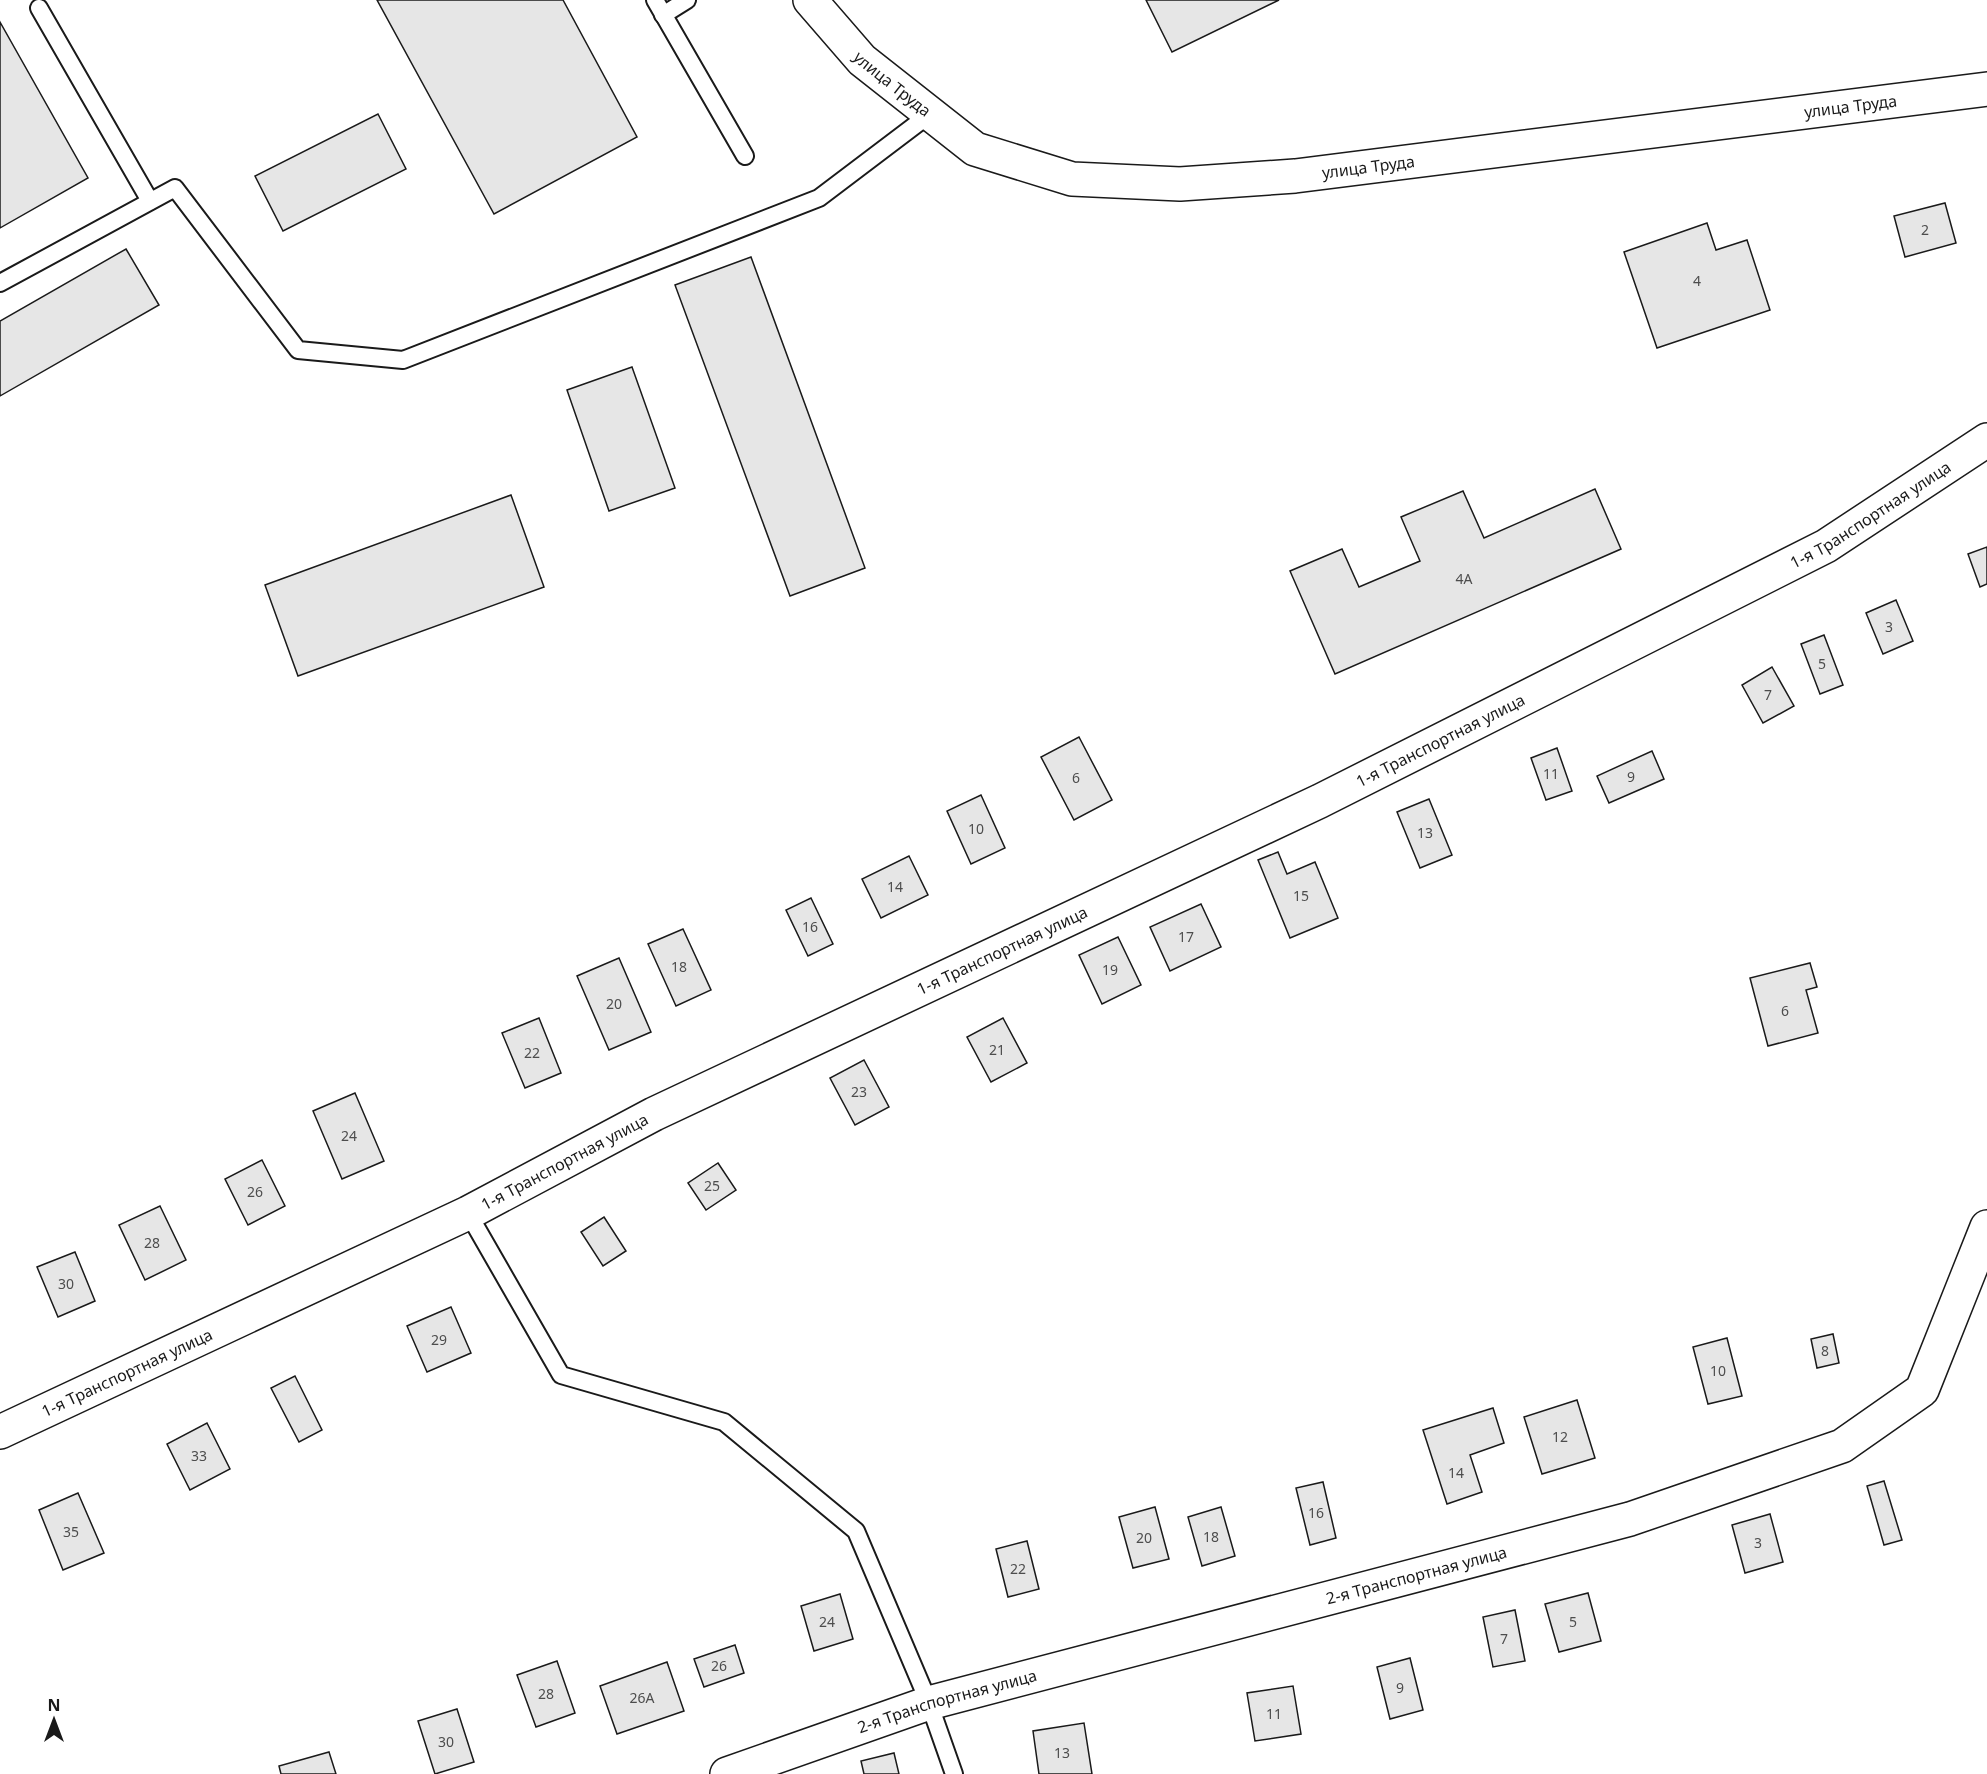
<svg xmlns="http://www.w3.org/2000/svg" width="1987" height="1774" viewBox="0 0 1987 1774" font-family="'Noto Sans',sans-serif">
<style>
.building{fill:#e6e6e6;stroke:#1a1a1a;stroke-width:1.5}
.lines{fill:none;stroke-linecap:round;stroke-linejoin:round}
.service-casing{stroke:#1a1a1a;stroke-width:20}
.minor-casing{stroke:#1a1a1a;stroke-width:36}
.tertiary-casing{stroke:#1a1a1a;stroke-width:36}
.service{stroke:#fff;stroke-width:16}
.minor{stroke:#fff;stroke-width:33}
.tertiary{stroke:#fff;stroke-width:33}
.labels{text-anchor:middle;stroke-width:4.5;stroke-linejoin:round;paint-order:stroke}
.number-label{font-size:14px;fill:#4d4d4d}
.street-label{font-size:16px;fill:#1a1a1a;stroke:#fff}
</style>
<rect width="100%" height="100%" fill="#fff"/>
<g class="building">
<polygon points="377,0 563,0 637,137 494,214"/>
<polygon points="1146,0 1279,0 1172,52"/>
<polygon points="0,22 88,178 0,228"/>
<polygon points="378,114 406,169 283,231 255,176"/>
<polygon points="1945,203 1956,243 1905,257 1894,216"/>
<polygon points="1707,223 1716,250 1747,240 1770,310 1657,348 1624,252"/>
<polygon points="126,249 159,305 0,396 0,321"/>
<polygon points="751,257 865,568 790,596 675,285"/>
<polygon points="632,367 675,488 609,511 567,390"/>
<polygon points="1595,489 1621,549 1335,674 1290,571 1342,549 1359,587 1420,561 1401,517 1463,491 1484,538"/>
<polygon points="511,495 544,587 298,676 265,585"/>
<polygon points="1987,547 1987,584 1980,587 1968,554"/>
<polygon points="1896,600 1913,641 1883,654 1866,613"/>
<polygon points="1824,635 1843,685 1820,694 1801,644"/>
<polygon points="1772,667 1794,706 1763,723 1742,685"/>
<polygon points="1079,737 1112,800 1074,820 1041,757"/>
<polygon points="1557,748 1572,791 1546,800 1531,758"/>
<polygon points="1652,751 1664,779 1609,803 1597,776"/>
<polygon points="981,795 1005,848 971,864 947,811"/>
<polygon points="1429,799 1452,855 1420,868 1397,812"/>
<polygon points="1278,852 1287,874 1315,862 1338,918 1290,938 1258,860"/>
<polygon points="909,856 928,895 881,918 862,879"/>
<polygon points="811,898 833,944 808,956 786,910"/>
<polygon points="1201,904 1221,947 1170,971 1150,927"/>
<polygon points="683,929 711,990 676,1006 648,944"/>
<polygon points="1118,937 1141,985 1102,1004 1079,955"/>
<polygon points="619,958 651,1032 609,1050 577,976"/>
<polygon points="1810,963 1817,987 1806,990 1818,1033 1768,1046 1750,978"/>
<polygon points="539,1018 561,1073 525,1088 502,1033"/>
<polygon points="1003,1018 1027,1063 991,1082 967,1037"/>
<polygon points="864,1060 889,1107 855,1125 830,1078"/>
<polygon points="355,1093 384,1161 342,1179 313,1111"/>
<polygon points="262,1160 285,1206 248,1225 225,1179"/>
<polygon points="718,1163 736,1190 706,1210 688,1183"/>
<polygon points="160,1206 186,1260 145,1280 119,1225"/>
<polygon points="604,1217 626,1251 603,1266 581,1232"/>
<polygon points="75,1252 95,1301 58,1317 37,1267"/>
<polygon points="451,1307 471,1353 427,1372 407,1326"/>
<polygon points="1833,1334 1839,1363 1817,1368 1811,1339"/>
<polygon points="1727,1338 1742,1396 1708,1404 1693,1347"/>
<polygon points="295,1376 322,1430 299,1442 271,1388"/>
<polygon points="1577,1400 1595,1458 1542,1474 1524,1417"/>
<polygon points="1493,1408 1504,1443 1470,1455 1482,1492 1447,1504 1423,1430"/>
<polygon points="207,1423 230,1469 190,1490 167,1444"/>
<polygon points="1884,1481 1902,1540 1884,1545 1867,1486"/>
<polygon points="1323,1482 1336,1538 1310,1545 1296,1488"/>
<polygon points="78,1493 104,1553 63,1570 39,1510"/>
<polygon points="1155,1507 1169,1559 1133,1568 1119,1517"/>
<polygon points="1221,1507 1235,1556 1202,1566 1188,1517"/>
<polygon points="1770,1514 1783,1562 1745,1573 1732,1525"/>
<polygon points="1027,1541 1039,1589 1008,1597 996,1549"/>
<polygon points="1588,1593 1601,1641 1559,1652 1545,1604"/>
<polygon points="840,1594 853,1639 814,1651 801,1606"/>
<polygon points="1515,1610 1525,1661 1493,1667 1483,1617"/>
<polygon points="735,1645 744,1673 704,1687 694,1659"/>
<polygon points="1410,1658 1423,1710 1390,1719 1377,1667"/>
<polygon points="557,1661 575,1713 536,1727 517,1675"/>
<polygon points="667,1662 684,1711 617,1734 600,1686"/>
<polygon points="1293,1686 1301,1734 1255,1741 1247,1693"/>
<polygon points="457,1709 474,1762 435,1774 418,1721"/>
<polygon points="1084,1723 1092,1774 1039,1774 1033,1731"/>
<polygon points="329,1752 336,1774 281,1774 279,1766"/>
<polygon points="894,1753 899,1774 864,1774 861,1761"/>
</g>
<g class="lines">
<g class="service-casing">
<g id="service">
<polyline points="655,0 745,156"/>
<polyline points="39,8 150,201"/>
<polyline points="663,15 687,0"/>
<polyline points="0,283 175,188 298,350 403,360 819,198 930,114"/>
<polyline points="468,1213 561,1375 724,1422 856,1531 929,1703 954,1774"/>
</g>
</g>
<g class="minor-casing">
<g id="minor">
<path id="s1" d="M0 1432 468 1213 654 1114 1320 801 1826 546 1987 440"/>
<path id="s2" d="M727 1774 929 1703 1630 1519 1842 1446 1922 1390 1987 1227"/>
</g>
</g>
<g class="tertiary-casing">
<g id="tertiary">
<path id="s3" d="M810 0 862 60 975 149 1072 179 1180 184 1295 176 1987 89"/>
</g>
</g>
<use href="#service" class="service"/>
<use href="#minor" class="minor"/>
<use href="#tertiary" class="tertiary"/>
</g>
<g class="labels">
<g class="number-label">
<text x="1925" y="235">2</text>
<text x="1697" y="286">4</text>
<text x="1464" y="584">4А</text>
<text x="1889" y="632">3</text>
<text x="1822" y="669">5</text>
<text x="1768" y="700">7</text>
<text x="1551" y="779">11</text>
<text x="1631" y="782">9</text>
<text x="1076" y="783">6</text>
<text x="976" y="834">10</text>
<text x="1425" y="838">13</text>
<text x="895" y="892">14</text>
<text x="1301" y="901">15</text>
<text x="810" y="932">16</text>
<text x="1186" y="942">17</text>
<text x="679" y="972">18</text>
<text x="1110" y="975">19</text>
<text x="614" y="1009">20</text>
<text x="1785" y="1016">6</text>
<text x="997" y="1055">21</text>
<text x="532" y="1058">22</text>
<text x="859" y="1097">23</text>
<text x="349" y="1141">24</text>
<text x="712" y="1191">25</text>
<text x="255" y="1197">26</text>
<text x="152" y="1248">28</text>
<text x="66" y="1289">30</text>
<text x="439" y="1345">29</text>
<text x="1825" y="1356">8</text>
<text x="1718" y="1376">10</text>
<text x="1560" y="1442">12</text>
<text x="199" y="1461">33</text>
<text x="1456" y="1478">14</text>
<text x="1316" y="1518">16</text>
<text x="71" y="1537">35</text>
<text x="1211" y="1542">18</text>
<text x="1144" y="1543">20</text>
<text x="1758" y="1548">3</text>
<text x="1018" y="1574">22</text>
<text x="827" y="1627">24</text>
<text x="1573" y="1627">5</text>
<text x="1504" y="1644">7</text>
<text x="719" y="1671">26</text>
<text x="1400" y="1693">9</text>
<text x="546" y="1699">28</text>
<text x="642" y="1703">26А</text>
<text x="1274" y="1719">11</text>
<text x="446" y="1747">30</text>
<text x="1062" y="1758">13</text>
</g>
<g class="street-label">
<text dy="6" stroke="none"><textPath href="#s3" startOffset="118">улица Труда</textPath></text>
<text dy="6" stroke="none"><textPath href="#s3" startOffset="1108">улица Труда</textPath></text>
<text dy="6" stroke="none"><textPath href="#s3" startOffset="622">улица Труда</textPath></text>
<text dy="6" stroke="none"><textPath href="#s1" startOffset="2084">1-я Транспортная улица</textPath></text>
<text dy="6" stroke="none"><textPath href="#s1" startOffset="1598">1-я Транспортная улица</textPath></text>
<text dy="6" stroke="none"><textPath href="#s1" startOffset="1112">1-я Транспортная улица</textPath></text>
<text dy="6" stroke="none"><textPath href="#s1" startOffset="626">1-я Транспортная улица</textPath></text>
<text dy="6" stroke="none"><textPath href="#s1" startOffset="140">1-я Транспортная улица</textPath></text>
<text dy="6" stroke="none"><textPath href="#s2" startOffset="718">2-я Транспортная улица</textPath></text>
<text dy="6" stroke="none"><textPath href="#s2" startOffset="232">2-я Транспортная улица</textPath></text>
</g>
</g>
<g transform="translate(54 1720)" stroke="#ffffff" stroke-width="4.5" paint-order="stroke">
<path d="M0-4.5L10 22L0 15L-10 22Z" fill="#1a1a1a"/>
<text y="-9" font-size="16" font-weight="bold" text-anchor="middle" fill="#1a1a1a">N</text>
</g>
</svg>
